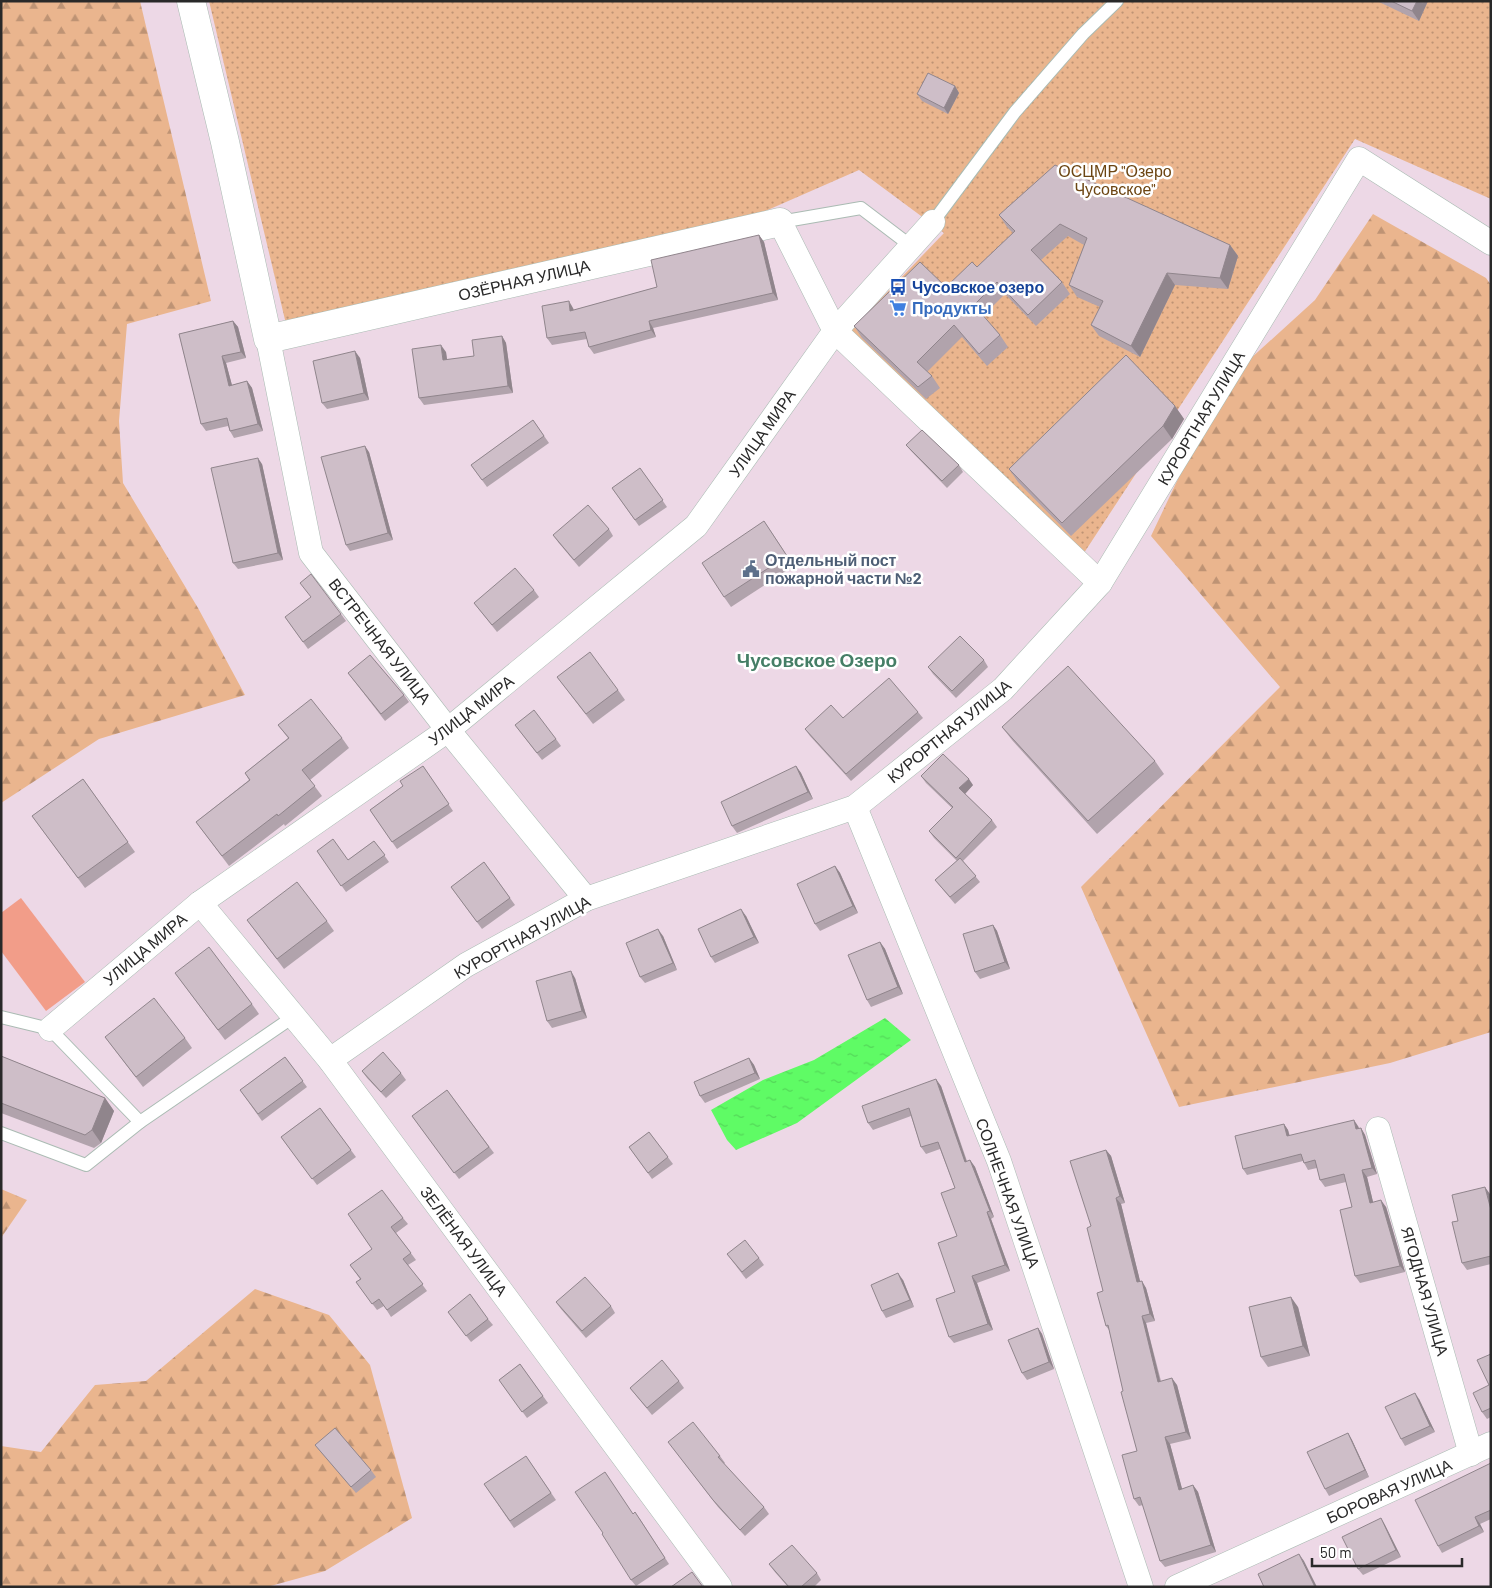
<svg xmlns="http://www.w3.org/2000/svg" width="1492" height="1588" viewBox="0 0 1492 1588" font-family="Barlow,sans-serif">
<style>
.forest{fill:url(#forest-firs)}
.park{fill:url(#park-dots)}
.pitch{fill:#f29d89}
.water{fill:url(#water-ripples)}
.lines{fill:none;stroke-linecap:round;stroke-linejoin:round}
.service-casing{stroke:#aabbb3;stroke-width:14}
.minor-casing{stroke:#aabbb3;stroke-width:25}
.tertiary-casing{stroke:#aabbb3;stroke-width:29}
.service{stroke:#fff;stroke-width:12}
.minor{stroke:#fff;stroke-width:24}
.tertiary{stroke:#fff;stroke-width:28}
.wall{fill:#b1a3ac}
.shaded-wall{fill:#90858c}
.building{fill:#cebec8;stroke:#90858c}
.labels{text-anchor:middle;stroke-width:5;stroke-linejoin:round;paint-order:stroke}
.park-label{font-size:16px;fill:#6c4512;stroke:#fff}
.street-label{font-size:16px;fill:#292929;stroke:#fff}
.transit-label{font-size:16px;font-weight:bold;fill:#164399;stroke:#fff;text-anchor:start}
.shop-label{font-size:16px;font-weight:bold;fill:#366cbe;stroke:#fff;text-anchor:start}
.service-label{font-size:16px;font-weight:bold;fill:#4e5e75;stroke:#fff;text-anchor:start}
.quarter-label{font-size:19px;font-weight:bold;fill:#457e66;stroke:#fff}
</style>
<defs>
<pattern id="forest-firs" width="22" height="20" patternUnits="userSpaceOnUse" patternTransform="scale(1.25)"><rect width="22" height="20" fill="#eab58e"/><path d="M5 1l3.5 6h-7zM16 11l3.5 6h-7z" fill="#be9374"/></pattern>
<pattern id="park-dots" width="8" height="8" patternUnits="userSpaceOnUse" patternTransform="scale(1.25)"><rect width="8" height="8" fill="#eab58e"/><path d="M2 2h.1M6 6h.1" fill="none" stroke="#be9374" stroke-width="1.8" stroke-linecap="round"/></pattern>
<pattern id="water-ripples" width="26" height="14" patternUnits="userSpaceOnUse" patternTransform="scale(1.25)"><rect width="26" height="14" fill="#5ffb65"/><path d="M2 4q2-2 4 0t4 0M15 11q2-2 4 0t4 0" fill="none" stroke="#53d758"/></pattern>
</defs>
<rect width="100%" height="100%" fill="#edd8e6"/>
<g class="forest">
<polygon points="1,1 140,1 211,301 127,324 119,421 123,483 198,608 245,695 99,739 1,803"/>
<polygon points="1373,214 1486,278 1491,285 1491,1032 1390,1063 1179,1107 1081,887 1280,687 1151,536 1195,443 1216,390 1315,300"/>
<polygon points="1,1189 27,1200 1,1238"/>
<polygon points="255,1289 329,1315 370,1365 412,1518 325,1571 267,1587 1,1587 1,1446 41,1452 95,1385 146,1381"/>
</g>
<polygon class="park" points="209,1 1491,1 1491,199 1355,139 1082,556 850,331 944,233 859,170 761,213 286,324"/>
<polygon class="pitch" points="21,898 85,982 46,1011 1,951 1,913"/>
<polygon class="water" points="885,1018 911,1040 797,1123 736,1150 727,1140 711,1110 763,1080 814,1060"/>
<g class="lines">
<g class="service-casing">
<g id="service">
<polyline points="780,222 861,208 911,246"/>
<polyline points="933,222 1015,112 1083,34 1117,1"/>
<polyline points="1,1017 50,1029 140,1122"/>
<polyline points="1,1133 86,1165 140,1122 293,1017"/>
</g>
</g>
<g class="minor-casing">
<g id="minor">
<polyline points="780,222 835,331 1100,583"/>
<polyline points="268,339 311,553 448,730 586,899"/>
<polyline points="855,807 999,1161 1141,1587"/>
<polyline points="200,903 330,1060 720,1587"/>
<polyline points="50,1029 200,903 448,730 696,526 835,331 933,222"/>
<polyline points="330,1060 466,965 586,899 855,807 1003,689 1100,583 1359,159 1491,243"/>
<polyline points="1378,1129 1471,1454"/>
<polyline points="1177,1587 1491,1444"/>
</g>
</g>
<g class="tertiary-casing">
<polyline id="tertiary" points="191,1 225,142 268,339 780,222"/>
</g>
<use href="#service" class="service"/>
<use href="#minor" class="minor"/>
<use href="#tertiary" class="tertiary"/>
</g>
<g class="wall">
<polygon points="1377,1 1428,1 1419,21"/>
<polygon points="955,86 959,93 948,114 922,101 917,94"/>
<polygon points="999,215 1230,245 1238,256 1228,289 1175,285 1140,357 1099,336 1091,325 1100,307 1077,297 1069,285 1084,245 1068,236 1041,260 1062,282 1070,294 1036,326 1005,294 983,316 1000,335 1008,347 987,366 962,337 927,372 932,376 940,388 926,399 862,338 854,326 946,287 977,267 1013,233 1007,227"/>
<polygon points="759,235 764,242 778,300 653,328 656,337 594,354 589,347 587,339 552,345 547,338 573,308 574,310 657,287"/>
<polygon points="233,321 238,327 246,358 226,363 232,385 247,381 252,388 263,431 234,438 230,431 228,426 206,431 201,424 179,334"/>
<polygon points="502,336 506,343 513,393 424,405 419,398 446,352 447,360 474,356"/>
<polygon points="360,358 369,400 327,409 322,403"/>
<polygon points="1175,406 1184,419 1172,439 1071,536 1018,482 1009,469"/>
<polygon points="533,420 549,443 487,487 471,465"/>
<polygon points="906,445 959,465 963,472 947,488 911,451"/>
<polygon points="369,452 393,540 350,551 346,545"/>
<polygon points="262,464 283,560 238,569 233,563"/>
<polygon points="640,468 667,507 639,526 612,488"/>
<polygon points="764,521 794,566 731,607 724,597"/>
<polygon points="609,529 613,536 579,567 558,542 553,535"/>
<polygon points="534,590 539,597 497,632 474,603"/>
<polygon points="341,614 346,621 308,649 285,617"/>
<polygon points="984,660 988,667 956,698 933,674 928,667"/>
<polygon points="348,673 404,695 409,702 385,721"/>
<polygon points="557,677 618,690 625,700 593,724"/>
<polygon points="918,712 923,718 851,781 810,736 805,729 843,718"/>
<polygon points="278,725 342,738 349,748 310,780 322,796 285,826 284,824 229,866 196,822 249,780 245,773 288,738"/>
<polygon points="515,725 556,739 561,746 542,760"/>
<polygon points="1002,727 1155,761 1164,774 1097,834 1012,740"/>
<polygon points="423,766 453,811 397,849 370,810 403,786"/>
<polygon points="796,766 801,773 813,799 737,833 732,826"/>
<polygon points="921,776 973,785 965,794 992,820 997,827 963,861 980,882 955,904 935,880 957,861 934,838 929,831 952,808 926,783"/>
<polygon points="83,779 135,852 85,888 32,816"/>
<polygon points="374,841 389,862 346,892 317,851 348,860"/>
<polygon points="484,862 515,905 482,929 451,887"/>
<polygon points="835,866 840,873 858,913 820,931 815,924"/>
<polygon points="746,916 759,943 715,963 711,957"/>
<polygon points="247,920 327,921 334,931 284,969"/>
<polygon points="993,925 997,931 1010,969 980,979 975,972"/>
<polygon points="663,936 677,970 645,983 640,977"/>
<polygon points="880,942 885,949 903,994 871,1007 867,1000"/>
<polygon points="175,973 252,1004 259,1014 225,1040"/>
<polygon points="575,978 587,1018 552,1028 547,1021"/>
<polygon points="105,1037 185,1038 192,1048 143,1087"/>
<polygon points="1,1056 105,1098 114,1111 101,1143 94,1148 1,1113"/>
<polygon points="285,1057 307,1087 262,1121 240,1090"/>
<polygon points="749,1058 754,1065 760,1079 705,1103 700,1096"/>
<polygon points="362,1071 401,1073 406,1080 386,1098 367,1078"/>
<polygon points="941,1086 967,1161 970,1160 975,1167 994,1217 991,1219 1010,1271 977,1283 993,1330 954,1343 949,1337 955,1292 957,1236 955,1188 940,1149 926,1154 921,1147 911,1116 873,1130 868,1123"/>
<polygon points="447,1090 494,1153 459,1179 412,1116"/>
<polygon points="320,1108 356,1157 317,1185 281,1137"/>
<polygon points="1284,1124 1288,1130 1290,1136 1358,1126 1359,1128 1361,1128 1365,1135 1377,1174 1367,1177 1373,1202 1386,1207 1405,1272 1360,1283 1355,1276 1352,1207 1346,1182 1325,1187 1320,1180 1317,1168 1308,1170 1303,1161 1247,1175 1243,1169"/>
<polygon points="649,1132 673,1164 652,1179 629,1147"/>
<polygon points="1106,1150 1111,1156 1125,1203 1121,1204 1140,1281 1146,1288 1155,1321 1146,1323 1161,1381 1177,1385 1191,1439 1170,1444 1182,1489 1193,1485 1198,1492 1216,1552 1165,1567 1160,1561 1143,1505 1139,1506 1134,1499 1137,1451 1109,1330 1106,1326 1103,1291 1091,1226"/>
<polygon points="1490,1194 1491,1198 1491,1264 1467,1270 1462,1263 1458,1221"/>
<polygon points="348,1214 403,1218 408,1224 396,1233 416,1260 408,1265 427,1291 391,1317 384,1306 377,1310 356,1282 360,1279 350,1265 372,1249"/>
<polygon points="727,1254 759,1258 764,1265 746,1279"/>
<polygon points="903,1280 914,1307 886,1318 882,1311"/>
<polygon points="556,1302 611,1306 615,1313 586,1338 561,1309"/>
<polygon points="1298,1307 1310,1356 1268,1367 1261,1357"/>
<polygon points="448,1312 488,1319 493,1325 471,1342"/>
<polygon points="1038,1328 1042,1334 1054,1369 1027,1380 1022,1373"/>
<polygon points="1491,1354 1491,1417 1487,1419 1482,1412 1489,1385"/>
<polygon points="520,1364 548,1403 527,1418 499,1380"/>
<polygon points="679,1381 684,1388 652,1415 630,1388"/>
<polygon points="1419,1399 1435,1432 1405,1446 1401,1439"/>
<polygon points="1348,1433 1352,1440 1369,1477 1329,1496 1325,1489"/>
<polygon points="315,1445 371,1470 376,1477 356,1493 320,1451"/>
<polygon points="673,1448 720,1456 725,1463 724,1464 764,1507 769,1514 745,1536 718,1507"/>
<polygon points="526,1456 556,1500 514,1528 484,1484"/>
<polygon points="1491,1463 1491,1519 1480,1524 1484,1532 1442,1553 1438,1546"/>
<polygon points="633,1514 640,1519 669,1564 636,1586 631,1580"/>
<polygon points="1381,1518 1385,1525 1401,1557 1363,1575 1358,1569"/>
<polygon points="769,1564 817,1573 821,1580 814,1587 788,1587 774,1571"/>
</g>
<g class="shaded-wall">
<polygon points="1417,1 1428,1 1419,21 1412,11"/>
<polygon points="955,86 959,93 948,114 944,108"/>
<polygon points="759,235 764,242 778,300 773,293"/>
<polygon points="1230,245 1238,256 1228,289 1220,278"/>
<polygon points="1167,273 1175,285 1140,357 1131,346"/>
<polygon points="569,301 573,308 575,318 570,311"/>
<polygon points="233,321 238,327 246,358 241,352"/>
<polygon points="649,321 653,328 656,337 651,330"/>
<polygon points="502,336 506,343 513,393 508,386"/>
<polygon points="441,345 446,352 448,367 443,360"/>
<polygon points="355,351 360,358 369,400 364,393"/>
<polygon points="222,356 226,363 234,393 229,386"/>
<polygon points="247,381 252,388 263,431 258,424"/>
<polygon points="1175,406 1184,419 1172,439 1163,426"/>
<polygon points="365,446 369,452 393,540 388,533"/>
<polygon points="258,458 262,464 283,560 278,553"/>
<polygon points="796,766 801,773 813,799 808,792"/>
<polygon points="969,779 973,785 964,795 959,788"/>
<polygon points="835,866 840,873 858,913 853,906"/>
<polygon points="741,909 746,916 759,943 754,937"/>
<polygon points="993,925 997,931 1010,969 1005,962"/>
<polygon points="658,929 663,936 677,970 673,963"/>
<polygon points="880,942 885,949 903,994 898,987"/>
<polygon points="571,971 575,978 587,1018 582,1011"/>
<polygon points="749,1058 754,1065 760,1079 755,1073"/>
<polygon points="936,1079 941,1086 969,1169 965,1162"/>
<polygon points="105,1098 114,1111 101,1143 92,1130"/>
<polygon points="1354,1120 1358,1126 1361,1136 1356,1129"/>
<polygon points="1284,1124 1288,1130 1291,1143 1287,1136"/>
<polygon points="1361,1128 1365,1135 1377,1174 1372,1168"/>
<polygon points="1106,1150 1111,1156 1125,1203 1120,1196"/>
<polygon points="970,1160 975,1167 994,1217 990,1211"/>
<polygon points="1362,1170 1367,1177 1375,1210 1370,1203"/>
<polygon points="1485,1187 1490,1194 1491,1198 1491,1210"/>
<polygon points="1116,1198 1121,1204 1142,1289 1137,1282"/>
<polygon points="1381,1200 1386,1207 1405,1272 1400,1266"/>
<polygon points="987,1212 991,1219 1010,1271 1005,1265"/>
<polygon points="898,1273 903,1280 914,1307 910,1300"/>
<polygon points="972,1276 977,1283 993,1330 988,1324"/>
<polygon points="1142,1281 1146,1288 1155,1321 1150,1314"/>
<polygon points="1291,1297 1298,1307 1310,1356 1303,1346"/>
<polygon points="1142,1316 1146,1323 1162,1389 1158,1382"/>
<polygon points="1038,1328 1042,1334 1054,1369 1049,1362"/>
<polygon points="1172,1378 1177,1385 1191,1439 1186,1432"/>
<polygon points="1415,1393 1419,1399 1435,1432 1430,1426"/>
<polygon points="1348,1433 1352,1440 1369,1477 1365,1470"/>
<polygon points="1165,1437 1170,1444 1184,1496 1179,1490"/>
<polygon points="1193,1485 1198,1492 1216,1552 1211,1545"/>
<polygon points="1475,1517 1480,1524 1484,1532 1479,1526"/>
<polygon points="1381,1518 1385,1525 1401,1557 1396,1550"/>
<polygon points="1299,1554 1304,1561 1317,1587 1315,1587"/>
</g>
<g class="building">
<polygon points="1391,1 1417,1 1412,11"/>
<polygon points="928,73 955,86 944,108 917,94"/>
<polygon points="1055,165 1230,245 1220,278 1167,273 1131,346 1091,325 1103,301 1069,285 1087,238 1060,224 1031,250 1062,282 1028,315 997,282 974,305 1000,335 979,354 954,325 917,362 932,376 918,387 854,326 920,262 946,287 972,262 977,267 1015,231 999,215"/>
<polygon points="759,235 773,293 649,321 651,330 589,347 585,332 547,338 542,306 569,301 570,311 657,287 651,260"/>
<polygon points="233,321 241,352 222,356 229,386 247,381 258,424 230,431 227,418 201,424 179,334"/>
<polygon points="502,336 508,386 419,398 412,349 441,345 443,360 474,356 472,340"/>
<polygon points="355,351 364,393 322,403 313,361"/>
<polygon points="1126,355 1175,406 1163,426 1062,523 1009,469"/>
<polygon points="533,420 544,436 482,480 471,465"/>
<polygon points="922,430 959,465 942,481 906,445"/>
<polygon points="365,446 388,533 346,545 321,457"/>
<polygon points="258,458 278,553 233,563 211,468"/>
<polygon points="640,468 663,500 635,520 612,488"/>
<polygon points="588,505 609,529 574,560 553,535"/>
<polygon points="764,521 787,556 724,597 702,563"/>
<polygon points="515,568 534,590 492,625 474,603"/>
<polygon points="311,574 341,614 303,642 285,617 311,597 300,583"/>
<polygon points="960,636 984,660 952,691 928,667"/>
<polygon points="590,652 618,690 586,714 557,677"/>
<polygon points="370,655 404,695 381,714 348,673"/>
<polygon points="1068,666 1155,761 1088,821 1002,727"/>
<polygon points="889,678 918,712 846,774 805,729 831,705 843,718"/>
<polygon points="311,699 342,738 302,770 315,786 278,816 277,814 222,856 196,822 250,780 245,773 289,738 278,725"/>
<polygon points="534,710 556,739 537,753 515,725"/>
<polygon points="943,754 969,779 959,788 992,820 956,858 929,831 953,807 921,776"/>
<polygon points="423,766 449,804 392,842 370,810 403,786 400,781"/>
<polygon points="796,766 808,792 732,826 721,802"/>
<polygon points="83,779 128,842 78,878 32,816"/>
<polygon points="333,839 348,860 374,841 385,855 341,886 317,851"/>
<polygon points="960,858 976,876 950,897 935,880"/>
<polygon points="484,862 510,898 477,922 451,887"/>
<polygon points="835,866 853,906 815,924 797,884"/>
<polygon points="297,882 327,921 277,959 247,920"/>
<polygon points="741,909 754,937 711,957 698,929"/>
<polygon points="993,925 1005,962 975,972 963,934"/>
<polygon points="658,929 673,963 640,977 626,943"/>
<polygon points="880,942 898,987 867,1000 848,955"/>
<polygon points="209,947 252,1004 218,1030 175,973"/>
<polygon points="571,971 582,1011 547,1021 536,981"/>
<polygon points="154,998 185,1038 136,1077 105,1037"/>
<polygon points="383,1052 401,1073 381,1092 362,1071"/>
<polygon points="1,1056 105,1098 92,1130 85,1135 1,1103"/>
<polygon points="285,1057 303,1081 258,1114 240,1090"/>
<polygon points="749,1058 755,1073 700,1096 694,1082"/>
<polygon points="936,1079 965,1162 970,1160 990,1211 987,1212 1005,1265 972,1276 988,1324 949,1337 936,1299 955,1292 938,1243 957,1236 941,1193 955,1188 938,1142 921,1147 909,1108 868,1123 862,1106"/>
<polygon points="447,1090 489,1147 454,1173 412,1116"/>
<polygon points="320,1108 351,1150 312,1179 281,1137"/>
<polygon points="1354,1120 1356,1129 1361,1128 1372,1168 1362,1170 1370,1203 1381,1200 1400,1266 1355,1276 1340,1210 1352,1207 1344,1174 1320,1180 1315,1160 1304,1163 1301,1154 1243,1169 1235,1136 1284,1124 1287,1136"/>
<polygon points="649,1132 668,1157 648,1173 629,1147"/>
<polygon points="1106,1150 1120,1196 1116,1198 1137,1282 1142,1281 1150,1314 1142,1316 1158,1382 1172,1378 1186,1432 1165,1437 1179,1490 1193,1485 1211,1545 1160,1561 1140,1497 1134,1499 1122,1455 1137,1451 1121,1392 1123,1391 1108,1325 1106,1326 1097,1293 1103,1291 1087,1228 1091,1226 1070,1161"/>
<polygon points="1485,1187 1491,1210 1491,1256 1462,1263 1452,1222 1458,1221 1452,1195"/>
<polygon points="382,1190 403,1218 391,1227 411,1253 403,1259 423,1284 387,1310 379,1299 372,1304 356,1282 361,1279 350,1265 372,1249 348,1214"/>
<polygon points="745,1240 759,1258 742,1272 727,1254"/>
<polygon points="898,1273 910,1300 882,1311 871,1285"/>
<polygon points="585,1277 611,1306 582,1331 556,1302"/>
<polygon points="470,1294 488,1319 466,1336 448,1312"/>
<polygon points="1291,1297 1303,1346 1261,1357 1249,1307"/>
<polygon points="1038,1328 1049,1362 1022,1373 1008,1340"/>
<polygon points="1491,1354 1491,1408 1482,1412 1473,1393 1489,1385 1477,1360"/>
<polygon points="662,1360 679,1381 647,1408 630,1388"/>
<polygon points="520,1364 543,1396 522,1412 499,1380"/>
<polygon points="1415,1393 1430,1426 1401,1439 1385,1407"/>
<polygon points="693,1422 720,1456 718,1457 764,1507 740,1530 713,1500 668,1442"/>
<polygon points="335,1428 371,1470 351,1487 315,1445"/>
<polygon points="1348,1433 1365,1470 1325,1489 1307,1452"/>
<polygon points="526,1456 551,1493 510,1521 484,1484"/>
<polygon points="1491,1463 1491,1510 1475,1517 1479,1526 1438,1546 1415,1500"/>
<polygon points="605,1472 633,1514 635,1512 665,1558 631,1580 602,1534 603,1533 575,1492"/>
<polygon points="1381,1518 1396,1550 1358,1569 1342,1537"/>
<polygon points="792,1545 817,1573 801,1587 789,1587 769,1564"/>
<polygon points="1299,1554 1315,1587 1264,1587 1258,1574"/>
<polygon points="692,1572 703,1587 671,1587"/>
</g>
<defs>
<g id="bus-bare" transform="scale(1.35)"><path d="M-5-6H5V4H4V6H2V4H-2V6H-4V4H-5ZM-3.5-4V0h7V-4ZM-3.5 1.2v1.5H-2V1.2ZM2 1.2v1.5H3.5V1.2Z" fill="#1a4fb4" stroke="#fff" stroke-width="2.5" paint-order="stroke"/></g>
<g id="supermarket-bare" transform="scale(1.35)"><path d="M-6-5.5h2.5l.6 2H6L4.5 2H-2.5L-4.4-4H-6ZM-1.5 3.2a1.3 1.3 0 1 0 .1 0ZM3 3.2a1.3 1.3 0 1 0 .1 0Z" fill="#3f7fe0" stroke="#fff" stroke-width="2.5" paint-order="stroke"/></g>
<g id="civic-bare" transform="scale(1.35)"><path d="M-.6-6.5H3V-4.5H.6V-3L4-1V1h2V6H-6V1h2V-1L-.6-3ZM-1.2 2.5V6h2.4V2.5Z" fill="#5c6f8a" stroke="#fff" stroke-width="2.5" paint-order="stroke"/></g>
</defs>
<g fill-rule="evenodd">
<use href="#bus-bare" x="898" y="287"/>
<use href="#supermarket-bare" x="898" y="308"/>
<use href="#civic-bare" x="751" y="569"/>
</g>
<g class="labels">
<g class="park-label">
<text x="1115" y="177">ОСЦМР "Озеро<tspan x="1115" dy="18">Чусовское"</tspan></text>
</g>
<g class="street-label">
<text transform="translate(524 280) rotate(-13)" y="6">ОЗЁРНАЯ УЛИЦА</text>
<text transform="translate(1201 418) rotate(-59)" y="6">КУРОРТНАЯ УЛИЦА</text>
<text transform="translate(762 433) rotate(-55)" y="6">УЛИЦА МИРА</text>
<text transform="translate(380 641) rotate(52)" y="6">ВСТРЕЧНАЯ УЛИЦА</text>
<text transform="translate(471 710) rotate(-38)" y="6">УЛИЦА МИРА</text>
<text transform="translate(949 731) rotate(-39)" y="6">КУРОРТНАЯ УЛИЦА</text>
<text transform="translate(522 937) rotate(-29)" y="6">КУРОРТНАЯ УЛИЦА</text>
<text transform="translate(145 949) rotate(-40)" y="6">УЛИЦА МИРА</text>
<text transform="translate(1008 1193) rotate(70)" y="6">СОЛНЕЧНАЯ УЛИЦА</text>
<text transform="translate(464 1241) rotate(53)" y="6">ЗЕЛЁНАЯ УЛИЦА</text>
<text transform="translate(1425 1291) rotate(74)" y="6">ЯГОДНАЯ УЛИЦА</text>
<text transform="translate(1389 1491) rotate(-24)" y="6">БОРОВАЯ УЛИЦА</text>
</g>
<g class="transit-label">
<text x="912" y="293">Чусовское озеро</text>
</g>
<g class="shop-label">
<text x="912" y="314">Продукты</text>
</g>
<g class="service-label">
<text x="765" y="566">Отдельный пост<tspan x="765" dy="18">пожарной части №2</tspan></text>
</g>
<g class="quarter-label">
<text x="817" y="667">Чусовское Озеро</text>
</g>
</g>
<rect width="1492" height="1588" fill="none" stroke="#292929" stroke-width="5"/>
<path d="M1312 1558v8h150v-8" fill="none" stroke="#292929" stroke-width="2.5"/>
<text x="1320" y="1558" font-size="15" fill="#292929" stroke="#ffffff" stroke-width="4" paint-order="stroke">50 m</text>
</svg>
